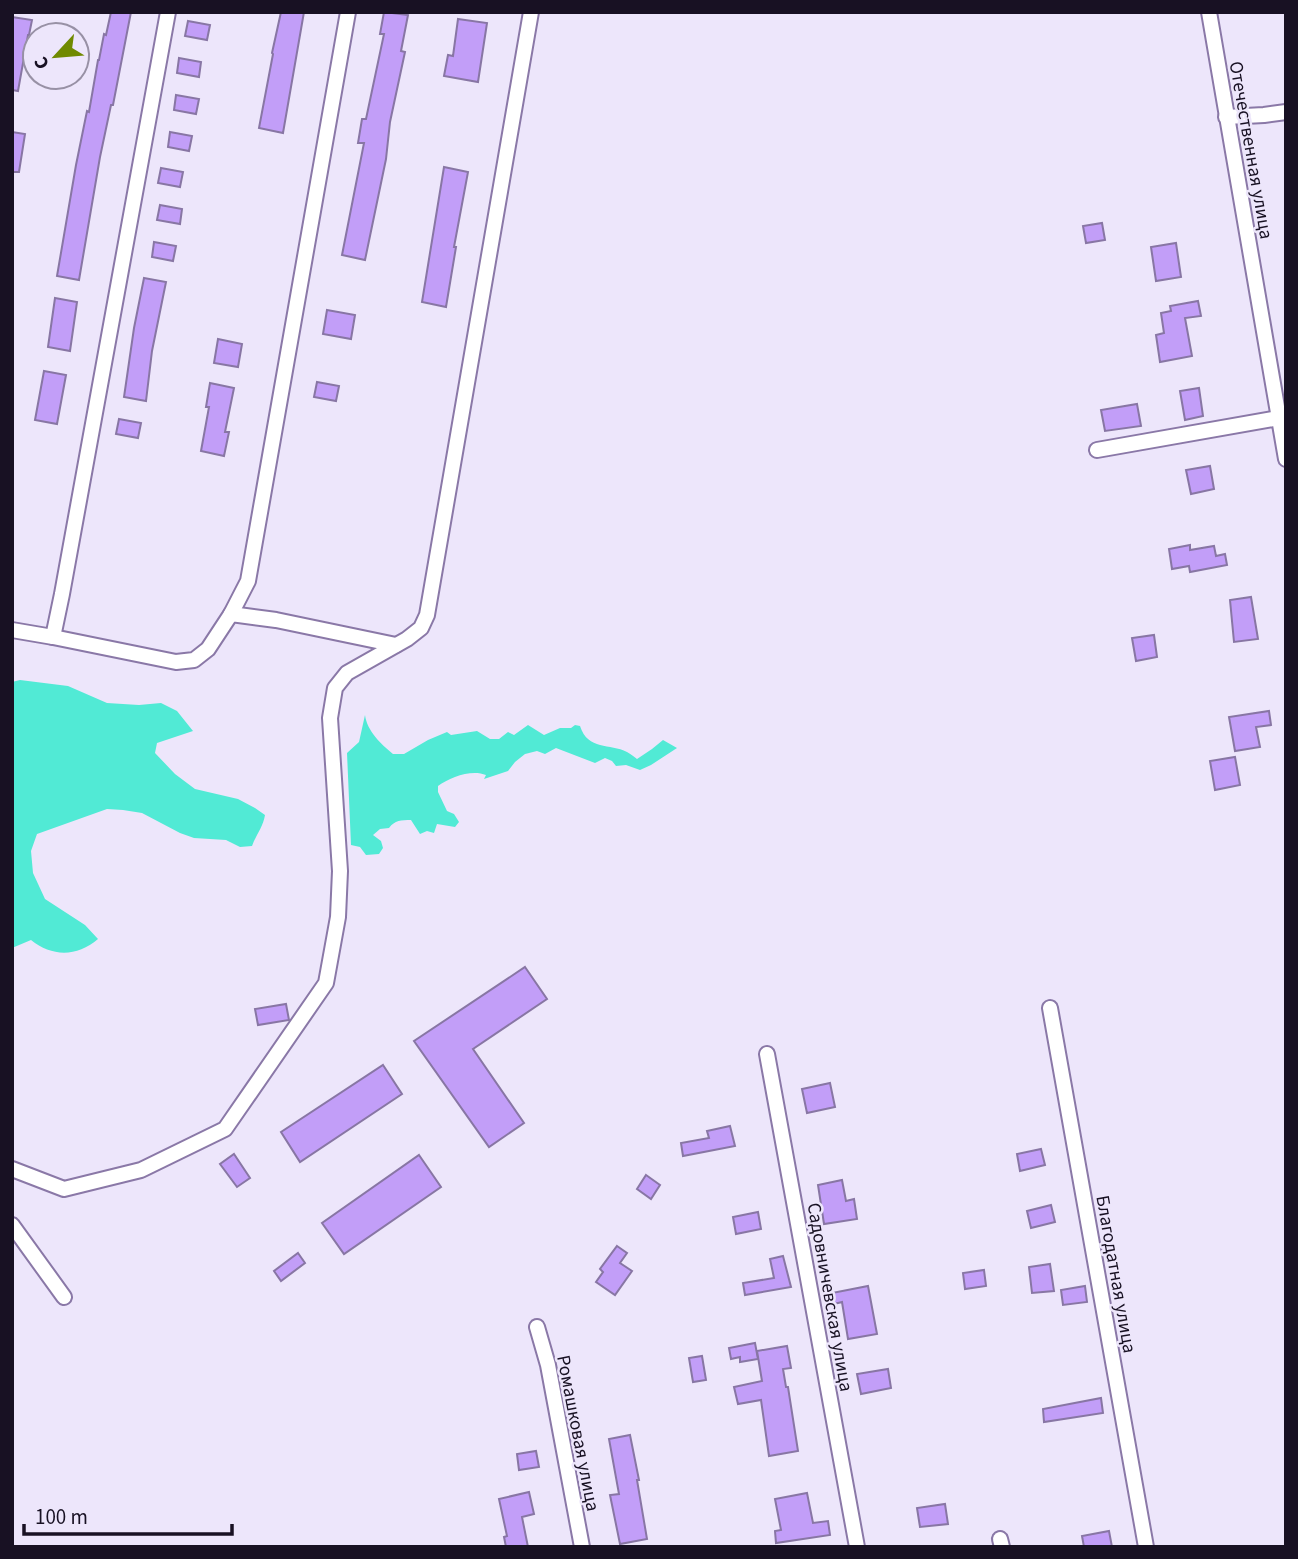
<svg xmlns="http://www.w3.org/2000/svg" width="1298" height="1559" viewBox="0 0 1298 1559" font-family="'Source Sans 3',sans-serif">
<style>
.water{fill:#51ead5}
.building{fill:#c29ef8;stroke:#8876a4;stroke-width:2}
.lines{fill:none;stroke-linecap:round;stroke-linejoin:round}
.minor-casing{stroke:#8a78a7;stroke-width:18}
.minor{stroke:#fff;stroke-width:14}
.labels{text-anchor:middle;stroke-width:5;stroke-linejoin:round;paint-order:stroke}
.street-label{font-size:19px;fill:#181123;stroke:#ede6fb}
</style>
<rect width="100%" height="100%" fill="#ede6fb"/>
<g class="water">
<path d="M20 680 68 686 107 703 139 705 161 703 177 711 193 731 157 743 155 753 175 774 195 789 238 799 255 808 265 815C263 827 256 835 252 846L240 847 226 840 194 838 180 833 142 813 123 810 107 809 37 834 31 851 33 873 45 899 85 925 98 939C77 957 52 957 31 940L12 948V682Z"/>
<path d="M365 715C367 731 381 744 393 754H404L428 740 447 732 451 735 477 731 490 739H499L508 732 514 735 528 725 544 735 560 728H571L575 725 580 726C588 751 610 743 627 752 631 754 634 757 637 759L652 749 663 740 677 748 651 765 640 770 626 765 616 766 612 761 605 758 595 763 556 748 545 754 537 751 525 754 515 762 508 771 484 779 486 775C472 769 450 777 438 786V792L447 811 454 814 459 822 455 827 437 824 434 833 427 831 420 834 411 820C401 820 395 820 389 828L380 829 373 835 381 841 383 848 379 854 366 855 360 847 351 845 347 753 359 742Z"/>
</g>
<g class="building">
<polygon points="111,12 131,12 113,105 111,105 100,157 79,280 57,276 76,165 87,111 89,112 98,60 99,60 104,34 106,35"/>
<polygon points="281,12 304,12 283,133 259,128 273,54 272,53"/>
<polygon points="384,12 408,15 401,51 405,52 390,122 386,159 365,260 342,255 364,143 358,143 362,119 366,119 384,34 380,34"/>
<polygon points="12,17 32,20 29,35 28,35 18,91 12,90"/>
<polygon points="458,19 487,23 478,82 444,76 448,55 453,56"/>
<polygon points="188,21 210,25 207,40 185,36"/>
<polygon points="179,58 201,62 199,77 177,73"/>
<polygon points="176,95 199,99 196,114 174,110"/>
<polygon points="12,132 25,134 19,172 12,172"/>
<polygon points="170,132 192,136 189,151 168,147"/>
<polygon points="444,167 468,172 454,247 456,247 446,307 422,302"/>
<polygon points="161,168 183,172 180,187 158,183"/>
<polygon points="160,205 182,209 180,224 157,220"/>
<polygon points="1102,223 1105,240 1086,243 1083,226"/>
<polygon points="154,242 176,246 173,261 152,257"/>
<polygon points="1176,243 1181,277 1156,281 1151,247"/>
<polygon points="144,278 166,282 152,351 146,401 124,397 134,328"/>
<polygon points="55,298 77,302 70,351 48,347"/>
<polygon points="1198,301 1201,316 1185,318 1192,356 1160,362 1156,335 1164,333 1161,313 1171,311 1170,306"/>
<polygon points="327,310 355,315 351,339 323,334"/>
<polygon points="218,339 242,344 238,367 214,363"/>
<polygon points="44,371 66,375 57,424 35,420"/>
<polygon points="317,382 339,386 336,401 314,397"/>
<polygon points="210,383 234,388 225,432 229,432 224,456 201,451 209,407 206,407"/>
<polygon points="1199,388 1203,416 1185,420 1180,391"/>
<polygon points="1137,404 1141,426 1105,431 1101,410"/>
<polygon points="119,419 141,423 138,438 116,434"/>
<polygon points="1210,466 1214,489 1191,494 1186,470"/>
<polygon points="1190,545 1190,550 1214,546 1216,556 1225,554 1227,565 1190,572 1189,566 1172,569 1169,549"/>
<polygon points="1251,597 1258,639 1234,642 1230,600"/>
<polygon points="1154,635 1157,657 1136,661 1132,638"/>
<polygon points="1269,711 1271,725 1256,727 1260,747 1235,751 1229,717"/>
<polygon points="1235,757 1240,785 1215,790 1210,761"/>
<polygon points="525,967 547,999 473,1049 524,1123 489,1147 414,1041"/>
<polygon points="286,1004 289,1020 258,1025 255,1009"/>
<polygon points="383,1065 402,1094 300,1162 281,1132"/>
<polygon points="830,1083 835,1107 807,1113 802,1089"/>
<polygon points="730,1126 735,1146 683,1156 681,1143 709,1138 707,1131"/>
<polygon points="1041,1149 1045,1165 1020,1171 1017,1154"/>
<polygon points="234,1154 250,1178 237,1187 220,1164"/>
<polygon points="419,1155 441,1187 344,1254 322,1223"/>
<polygon points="646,1175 660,1185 651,1199 637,1189"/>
<polygon points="842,1180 846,1201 854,1199 857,1219 824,1224 818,1185"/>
<polygon points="1051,1205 1055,1222 1031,1228 1027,1211"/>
<polygon points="758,1212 761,1229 736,1234 733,1217"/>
<polygon points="617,1246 627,1253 620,1263 632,1271 615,1295 596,1282 603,1272 600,1269"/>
<polygon points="298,1253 305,1263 281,1281 274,1271"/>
<polygon points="783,1256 791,1287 745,1295 743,1283 774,1278 770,1259"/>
<polygon points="1050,1264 1054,1291 1032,1293 1029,1267"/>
<polygon points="984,1270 986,1286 965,1289 963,1273"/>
<polygon points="868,1286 877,1334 848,1339 842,1302 834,1304 832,1293"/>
<polygon points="1085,1286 1087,1302 1063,1305 1061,1290"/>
<polygon points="755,1343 758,1359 740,1362 740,1357 731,1359 729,1348"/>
<polygon points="787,1346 791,1368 783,1369 786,1387 788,1387 798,1451 769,1456 761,1400 738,1404 734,1387 762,1381 757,1351"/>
<polygon points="702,1356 706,1380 693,1382 689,1358"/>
<polygon points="888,1369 891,1388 861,1394 857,1374"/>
<polygon points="1101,1398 1103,1413 1044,1422 1043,1409"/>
<polygon points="630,1435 639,1480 637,1480 647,1539 620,1544 610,1495 619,1494 609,1439"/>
<polygon points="536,1451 539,1467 519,1470 517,1454"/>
<polygon points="529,1492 534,1514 522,1517 528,1547 506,1547 504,1537 507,1536 499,1499"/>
<polygon points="807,1493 813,1523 828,1521 830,1535 776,1543 775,1531 781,1530 775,1499"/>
<polygon points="945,1504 948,1524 920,1527 917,1508"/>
<polygon points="1109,1531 1112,1547 1084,1547 1082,1536"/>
</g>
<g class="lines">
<g class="minor-casing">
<g id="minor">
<polyline points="1209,12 1286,459"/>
<polyline points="1226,117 1264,115 1286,112"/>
<polyline points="1097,450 1279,418"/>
<polyline points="231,614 248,581 348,12"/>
<polyline points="12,630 53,637 176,662 194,660 208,649 231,614 276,620 396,645"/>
<polyline points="53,637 62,594 168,12"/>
<polyline points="1050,1008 1146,1547"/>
<polyline points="767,1054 857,1547"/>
<polyline points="12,1169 64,1189 141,1170 225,1129 326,983 338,917 340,871 330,718 335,688 347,673 407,639 421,628 427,615 531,12"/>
<polyline points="12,1225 64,1297"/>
<polyline points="537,1327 548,1365 582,1547"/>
<polyline points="1000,1539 1002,1547"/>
</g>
</g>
<use href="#minor" class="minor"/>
</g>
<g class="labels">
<g class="street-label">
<text transform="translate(1252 150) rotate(80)" y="7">Отечественная улица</text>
<text transform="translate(1117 1274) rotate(80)" y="7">Благодатная улица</text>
<text transform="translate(831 1297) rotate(80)" y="7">Садовничевская улица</text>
<text transform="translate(579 1433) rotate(79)" y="7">Ромашковая улица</text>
</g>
</g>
<rect width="1298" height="1559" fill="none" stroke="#181123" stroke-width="28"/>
<g transform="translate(56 56) rotate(244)"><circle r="33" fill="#ede6fb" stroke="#9891a5" stroke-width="2"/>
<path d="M0-5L12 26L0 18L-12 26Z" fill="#708a00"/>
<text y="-10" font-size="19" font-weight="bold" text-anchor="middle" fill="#181123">С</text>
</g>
<path d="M24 1524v10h208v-10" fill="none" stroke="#181123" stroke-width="3.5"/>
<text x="35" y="1524" font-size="21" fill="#181123" stroke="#ede6fb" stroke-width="5" paint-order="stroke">100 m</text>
</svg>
